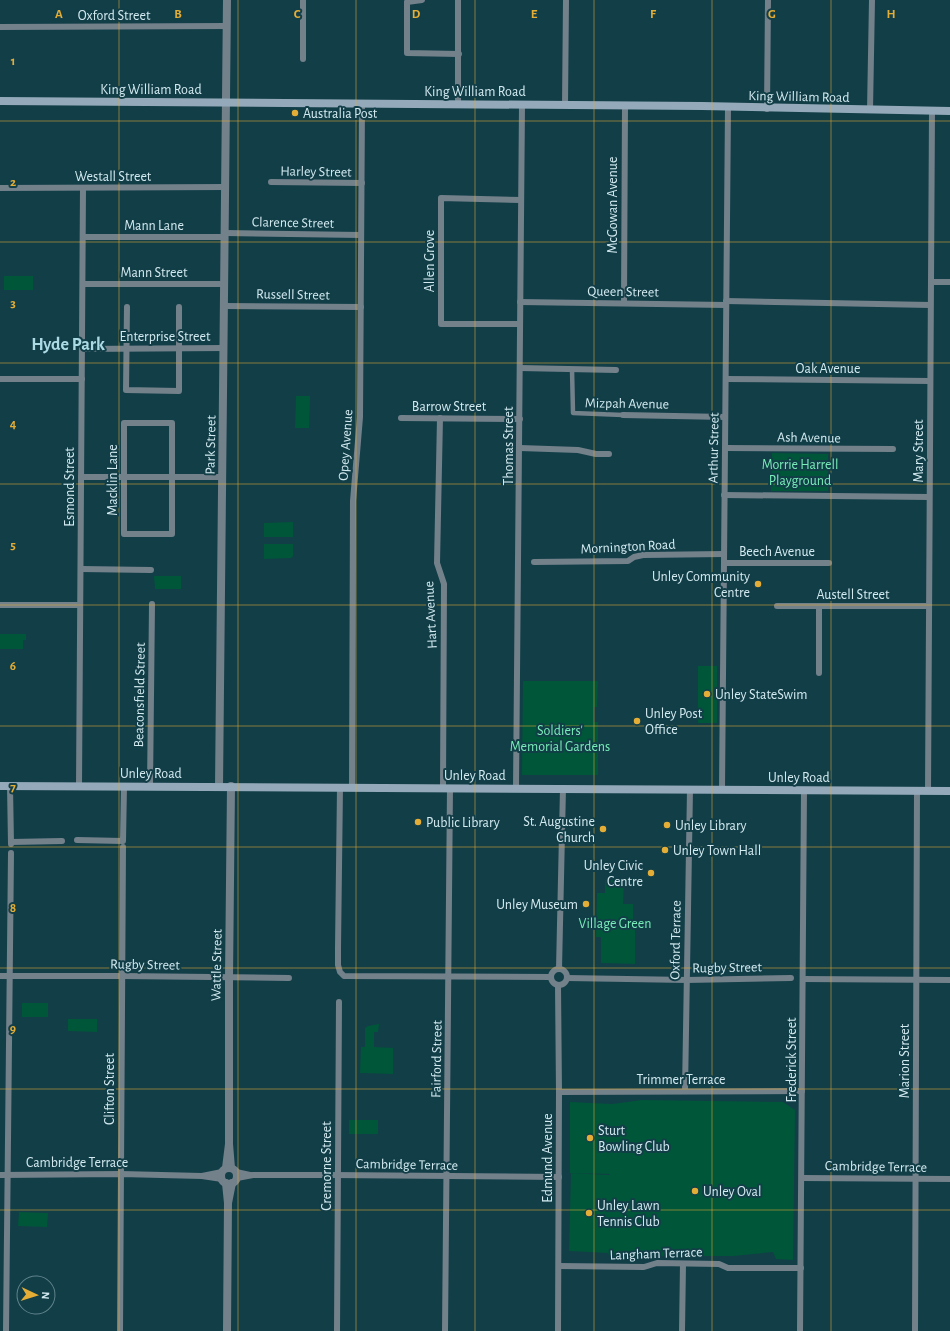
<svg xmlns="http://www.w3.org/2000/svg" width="950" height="1331" viewBox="0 0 950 1331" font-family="'Alegreya Sans',sans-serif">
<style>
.green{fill:#005639}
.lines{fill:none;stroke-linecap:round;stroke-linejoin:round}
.pedestrian{stroke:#73818b;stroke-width:4.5}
.minor{stroke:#73818b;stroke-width:6}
.tertiary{stroke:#73818b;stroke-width:8}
.secondary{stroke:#94aaba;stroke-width:8}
.grid{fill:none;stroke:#e4ad35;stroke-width:1;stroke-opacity:0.55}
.poi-dot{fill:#e4ad35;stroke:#123e48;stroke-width:1.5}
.labels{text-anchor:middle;stroke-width:4;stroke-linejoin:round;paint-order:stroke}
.street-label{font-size:14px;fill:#d3eaf0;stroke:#123e48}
.poi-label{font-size:14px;fill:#d3eaf0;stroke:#123e48;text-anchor:start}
.park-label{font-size:14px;fill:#79edb8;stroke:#123e48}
.district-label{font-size:18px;font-weight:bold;fill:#abd9e4;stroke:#123e48}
.grid-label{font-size:13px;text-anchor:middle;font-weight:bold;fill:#e4ad35;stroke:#123e48;stroke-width:4;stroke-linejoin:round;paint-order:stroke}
</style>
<rect width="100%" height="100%" fill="#123e48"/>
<g class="green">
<rect x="4" y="276" width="29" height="14"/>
<polygon points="296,396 310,396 309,428 295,428"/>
<polygon points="772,453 828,454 828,491 771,491"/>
<polygon points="293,522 293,537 264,537 264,523"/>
<polygon points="264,544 293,544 293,556 291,558 264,559"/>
<polygon points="154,576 181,576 181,589 155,589"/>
<polygon points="0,634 26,634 26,640 23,640 23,649 0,649"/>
<rect x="698" y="666" width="19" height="57"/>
<polygon points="523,681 598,681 597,707 594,707 594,722 598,722 598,775 522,775"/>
<polygon points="605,880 624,880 623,904 633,904 633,924 635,924 635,964 601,963 601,937 596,937 597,893 605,893"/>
<rect x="22" y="1003" width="26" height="14"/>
<polygon points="68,1019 97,1019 97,1032 68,1031"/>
<polygon points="379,1024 378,1032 374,1032 374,1047 393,1048 393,1074 360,1073 361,1047 365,1047 365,1028 368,1026"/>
<polygon points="642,1100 783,1102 795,1110 793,1260 776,1259 773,1252 733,1256 609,1256 608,1253 569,1251 571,1173 609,1175 610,1174 570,1173 570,1102 612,1104"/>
<rect x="349" y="1120" width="29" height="14"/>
<polygon points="19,1212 48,1213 47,1227 18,1226"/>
</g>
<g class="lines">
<polyline class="pedestrian" points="572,369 573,413 623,415"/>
<g class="minor">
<polyline points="422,0 407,2 407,53 459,54"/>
<polyline points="0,27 227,26"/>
<polyline points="303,59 303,0"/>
<polyline points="458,104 458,0"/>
<polyline points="565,105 566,0"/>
<polyline points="767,109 768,0"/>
<polyline points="870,110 872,0"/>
<polyline points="271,182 362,183"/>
<polyline points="0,188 226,187"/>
<polyline points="225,233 361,235"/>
<polyline points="83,237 225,237"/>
<polyline points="931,282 950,282"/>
<polyline points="83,284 225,284"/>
<polyline points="726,301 930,305"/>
<polyline points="520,302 726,305"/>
<polyline points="624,303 625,106"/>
<polyline points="225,306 361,307"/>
<polyline points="127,307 126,390 179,391 179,307"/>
<polyline points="520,324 441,324 441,198 521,200"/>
<polyline points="82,349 224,348"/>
<polyline points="520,368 616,370"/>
<polyline points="0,379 82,379"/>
<polyline points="726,379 930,381"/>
<polyline points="623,415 725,417"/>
<polyline points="401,418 520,419"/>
<polyline points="440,418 437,563 444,584 443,788"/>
<rect x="124" y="423" width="48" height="111"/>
<polyline points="520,448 578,450 596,454 609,454"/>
<polyline points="725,448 893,449"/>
<polyline points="81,477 223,477"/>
<polyline points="724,495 929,497"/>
<polyline points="534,562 628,561 634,557 643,555 724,554"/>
<polyline points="724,563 829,563"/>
<polyline points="81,569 151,570"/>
<polyline points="0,605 80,605"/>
<polyline points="777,606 928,606"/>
<polyline points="819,606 819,673"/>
<polyline points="10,786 11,844"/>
<polyline points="79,786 83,188"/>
<polyline points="150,787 152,604"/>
<polyline points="340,787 338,948 338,965 340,972 344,976 551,977"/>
<polyline points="352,787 353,501 360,417 362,104"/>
<polyline points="516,788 522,105"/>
<polyline points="722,789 728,107"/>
<polyline points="928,791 932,111"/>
<polyline points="77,840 123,841 124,786"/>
<polyline points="11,842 62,841"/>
<polyline points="559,969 563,788"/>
<circle cx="559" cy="977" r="8"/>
<polyline points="0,976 122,976 289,978"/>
<polyline points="567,978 687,980 791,978"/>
<polyline points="803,979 950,980"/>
<polyline points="685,1091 690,789"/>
<polyline points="559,1092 802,1091"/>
<polyline points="222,1172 202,1176 222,1179"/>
<polyline points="236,1172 250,1175"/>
<polyline points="0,1175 121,1174 202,1176"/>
<polyline points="237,1178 253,1175 332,1175 559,1177"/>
<polyline points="802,1178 950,1179"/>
<polyline points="559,1266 644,1267 657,1263 719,1264 728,1268 801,1268"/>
<polyline points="6,1331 11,853"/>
<polyline points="120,1331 123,847"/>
<polyline points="337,1331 339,1002"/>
<polyline points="445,1331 450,788"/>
<polyline points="558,1331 559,1092 558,985"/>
<polyline points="682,1331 683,1264"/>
<polyline points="800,1331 804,790"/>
<polyline points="915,1331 917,791"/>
</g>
<g class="tertiary">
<polyline points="219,787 227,0"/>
<polyline points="229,1144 229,977 231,786"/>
<polyline points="226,1168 229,1144 231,1168"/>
<circle cx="229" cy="1176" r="8"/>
<polyline points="226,1183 228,1203 232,1183"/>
<polyline points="227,1331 228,1203"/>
</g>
<g class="secondary">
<polyline points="0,101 702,106 950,111"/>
<polyline points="0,786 950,791"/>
</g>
</g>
<path class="grid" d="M119 0V1331M238 0V1331M356 0V1331M475 0V1331M594 0V1331M712 0V1331M831 0V1331M0 121H950M0 242H950M0 363H950M0 484H950M0 605H950M0 726H950M0 847H950M0 968H950M0 1089H950M0 1210H950"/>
<g class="poi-dot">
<circle cx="295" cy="113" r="4"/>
<circle cx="758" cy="584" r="4"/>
<circle cx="707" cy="694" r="4"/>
<circle cx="637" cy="721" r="4"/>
<circle cx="418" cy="822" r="4"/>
<circle cx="667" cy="825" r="4"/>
<circle cx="603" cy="829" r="4"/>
<circle cx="665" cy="850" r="4"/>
<circle cx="651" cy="873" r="4"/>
<circle cx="586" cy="904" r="4"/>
<circle cx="590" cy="1138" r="4"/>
<circle cx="695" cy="1191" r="4"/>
<circle cx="589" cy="1213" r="4"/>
</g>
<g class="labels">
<g class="street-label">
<text x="114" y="20">Oxford Street</text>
<text x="151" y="94">King William Road</text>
<text x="475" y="96">King William Road</text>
<text transform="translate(799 96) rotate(1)" y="5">King William Road</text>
<text transform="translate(316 171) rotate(1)" y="5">Harley Street</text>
<text x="113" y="181">Westall Street</text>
<text transform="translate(612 205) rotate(-90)" y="5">McGowan Avenue</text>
<text transform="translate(293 222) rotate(1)" y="5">Clarence Street</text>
<text x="154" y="230">Mann Lane</text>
<text transform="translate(429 261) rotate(-90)" y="5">Allen Grove</text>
<text x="154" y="277">Mann Street</text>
<text transform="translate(623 291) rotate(1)" y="5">Queen Street</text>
<text transform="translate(293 294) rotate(1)" y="5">Russell Street</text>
<text x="165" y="341">Enterprise Street</text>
<text x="828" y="373">Oak Avenue</text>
<text transform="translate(627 403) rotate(1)" y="5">Mizpah Avenue</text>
<text x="449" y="411">Barrow Street</text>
<text transform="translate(809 437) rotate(1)" y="5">Ash Avenue</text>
<text transform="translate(210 445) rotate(-89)" y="5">Park Street</text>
<text transform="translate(345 445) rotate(-86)" y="5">Opey Avenue</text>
<text transform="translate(508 446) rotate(-90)" y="5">Thomas Street</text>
<text transform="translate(713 448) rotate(-89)" y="5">Arthur Street</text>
<text transform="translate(918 451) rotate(-90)" y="5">Mary Street</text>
<text transform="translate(112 480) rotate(-90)" y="5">Macklin Lane</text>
<text transform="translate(69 487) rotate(-90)" y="5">Esmond Street</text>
<text transform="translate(628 546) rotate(-3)" y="5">Mornington Road</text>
<text x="777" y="556">Beech Avenue</text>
<text x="853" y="599">Austell Street</text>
<text transform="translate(430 615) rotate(-93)" y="5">Hart Avenue</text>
<text transform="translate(139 695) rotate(-89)" y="5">Beaconsfield Street</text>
<text x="151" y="778">Unley Road</text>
<text x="475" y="780">Unley Road</text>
<text x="799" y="782">Unley Road</text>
<text transform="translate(675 940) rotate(-89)" y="5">Oxford Terrace</text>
<text transform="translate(145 964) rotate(1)" y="5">Rugby Street</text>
<text transform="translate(216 965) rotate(-89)" y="5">Wattle Street</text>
<text transform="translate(727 967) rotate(-1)" y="5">Rugby Street</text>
<text transform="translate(436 1059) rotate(-89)" y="5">Fairford Street</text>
<text transform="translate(791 1060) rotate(-90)" y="5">Frederick Street</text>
<text transform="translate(904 1061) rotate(-90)" y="5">Marion Street</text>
<text x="681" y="1084">Trimmer Terrace</text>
<text transform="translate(109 1089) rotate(-90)" y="5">Clifton Street</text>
<text transform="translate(547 1158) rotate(-90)" y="5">Edmund Avenue</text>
<text x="77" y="1167">Cambridge Terrace</text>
<text transform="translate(407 1164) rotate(1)" y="5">Cambridge Terrace</text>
<text transform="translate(326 1166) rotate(-90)" y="5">Cremorne Street</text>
<text transform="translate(876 1166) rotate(1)" y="5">Cambridge Terrace</text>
<text transform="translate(656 1253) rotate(-2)" y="5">Langham Terrace</text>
</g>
<g class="poi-label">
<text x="303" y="118">Australia Post</text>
<text x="750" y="581" text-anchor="end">Unley Community<tspan x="750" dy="16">Centre</tspan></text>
<text x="715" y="699">Unley StateSwim</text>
<text x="645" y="718">Unley Post<tspan x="645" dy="16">Office</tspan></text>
<text x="595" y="826" text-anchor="end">St. Augustine<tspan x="595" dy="16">Church</tspan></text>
<text x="426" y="827">Public Library</text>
<text x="675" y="830">Unley Library</text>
<text x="673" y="855">Unley Town Hall</text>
<text x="643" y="870" text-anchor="end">Unley Civic<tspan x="643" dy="16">Centre</tspan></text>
<text x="578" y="909" text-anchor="end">Unley Museum</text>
<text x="598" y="1135">Sturt<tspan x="598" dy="16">Bowling Club</tspan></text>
<text x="703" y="1196">Unley Oval</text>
<text x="597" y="1210">Unley Lawn<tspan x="597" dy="16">Tennis Club</tspan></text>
</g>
<g class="park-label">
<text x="800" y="469">Morrie Harrell<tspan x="800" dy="16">Playground</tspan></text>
<text x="560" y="735">Soldiers'<tspan x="560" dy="16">Memorial Gardens</tspan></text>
<text x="615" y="928">Village Green</text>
</g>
<g class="district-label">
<text x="68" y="350">Hyde Park</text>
</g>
</g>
<g class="grid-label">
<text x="59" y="18">A</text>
<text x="178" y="18">B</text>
<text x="297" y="18">C</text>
<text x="416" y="18">D</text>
<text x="534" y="18">E</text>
<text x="653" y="18">F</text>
<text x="772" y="18">G</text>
<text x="891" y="18">H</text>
<text x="13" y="65">1</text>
<text x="13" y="186">2</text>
<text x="13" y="307">3</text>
<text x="13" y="428">4</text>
<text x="13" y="549">5</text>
<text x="13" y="670">6</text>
<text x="13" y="791">7</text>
<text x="13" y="912">8</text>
<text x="13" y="1033">9</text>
</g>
<g transform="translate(36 1295) rotate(94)"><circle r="19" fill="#123e48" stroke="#5f838b"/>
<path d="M0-3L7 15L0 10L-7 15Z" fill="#e4ad35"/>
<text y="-6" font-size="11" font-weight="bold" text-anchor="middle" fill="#d3eaf0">N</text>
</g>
</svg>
